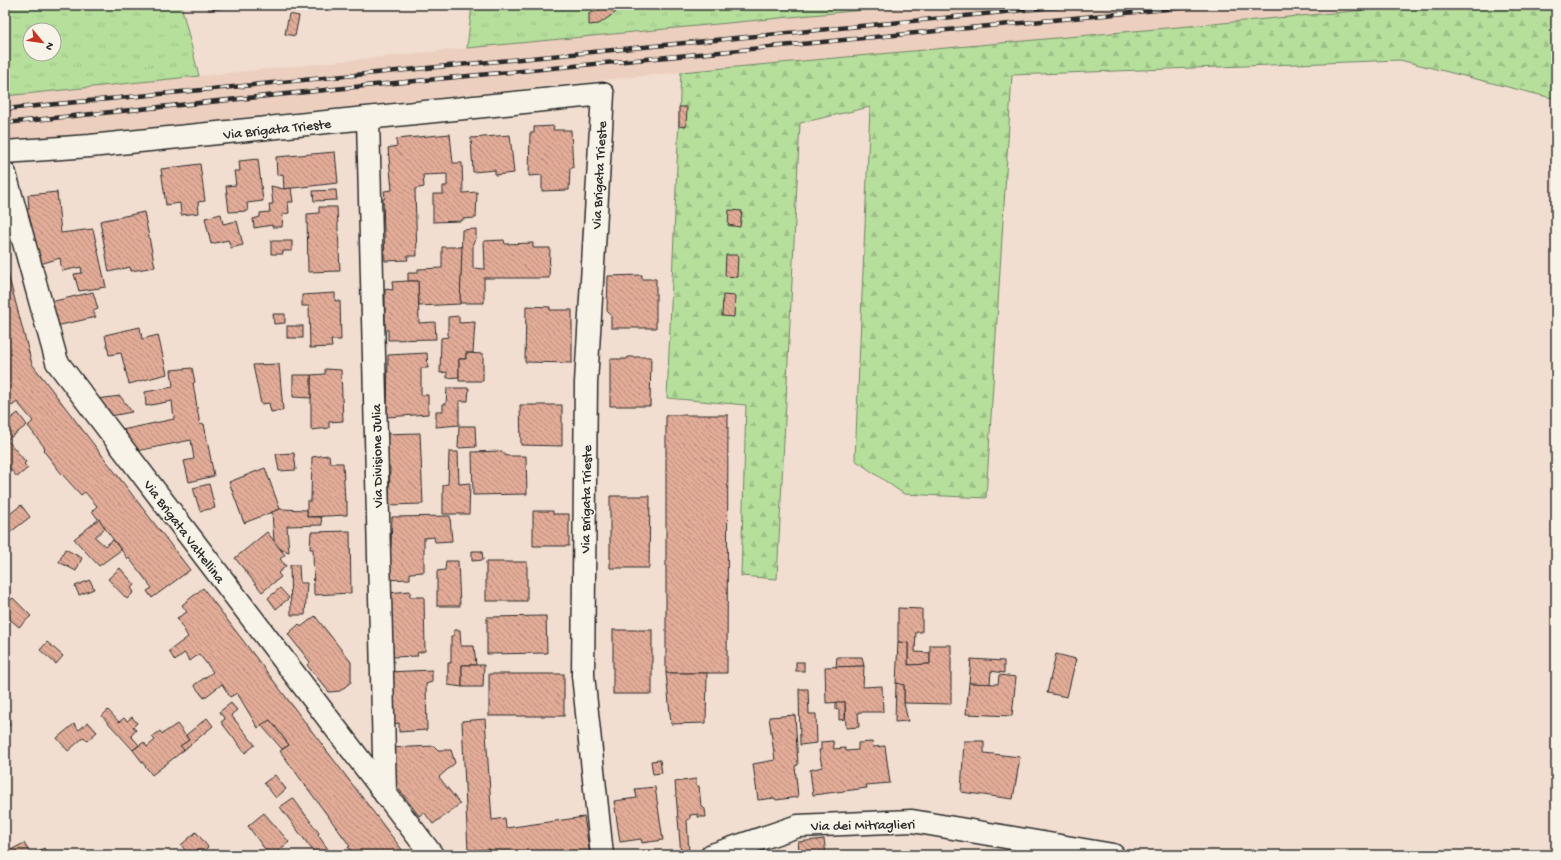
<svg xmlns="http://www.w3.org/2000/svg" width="1561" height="860" viewBox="0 0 1561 860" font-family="'Gochi Hand',sans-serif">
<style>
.built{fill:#eccfbf}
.grass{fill:url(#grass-tufts);stroke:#708564;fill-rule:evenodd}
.forest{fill:url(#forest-firs);stroke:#708564}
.building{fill:url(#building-back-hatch);stroke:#2b2b2b}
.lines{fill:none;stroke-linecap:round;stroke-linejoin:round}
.street-casing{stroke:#2b2b2b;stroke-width:25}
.street{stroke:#f7f3e8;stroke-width:22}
.rail-casing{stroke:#2b2b2b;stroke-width:4.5}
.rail{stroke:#f7f3e8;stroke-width:3;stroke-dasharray:9;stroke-linecap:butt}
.labels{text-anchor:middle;stroke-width:3;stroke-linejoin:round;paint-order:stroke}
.street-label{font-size:14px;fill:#2b2b2b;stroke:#f7f3e8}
</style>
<defs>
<pattern id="grass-tufts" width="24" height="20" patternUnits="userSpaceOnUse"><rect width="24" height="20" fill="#b6df9c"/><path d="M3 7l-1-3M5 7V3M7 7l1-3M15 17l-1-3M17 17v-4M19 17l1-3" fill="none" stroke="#9dc087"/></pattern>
<pattern id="forest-firs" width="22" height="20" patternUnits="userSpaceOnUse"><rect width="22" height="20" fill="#b6df9c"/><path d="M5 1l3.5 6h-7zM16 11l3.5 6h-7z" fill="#9dc087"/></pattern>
<pattern id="building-back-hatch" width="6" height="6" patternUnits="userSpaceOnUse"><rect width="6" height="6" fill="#e2ac98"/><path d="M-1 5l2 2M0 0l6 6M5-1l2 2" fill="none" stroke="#b78c7c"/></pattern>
</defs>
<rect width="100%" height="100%" fill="#f1ded0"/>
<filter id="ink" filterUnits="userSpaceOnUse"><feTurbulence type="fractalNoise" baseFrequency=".025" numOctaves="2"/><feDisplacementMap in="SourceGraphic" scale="8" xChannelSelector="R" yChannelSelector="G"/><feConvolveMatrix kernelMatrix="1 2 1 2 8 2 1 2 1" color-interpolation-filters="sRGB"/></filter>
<g filter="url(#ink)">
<polygon class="built" points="916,5 1421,5 681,72 5,142 5,96 467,48"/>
<g class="grass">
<path d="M5 5H181L199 76 5 96ZM30 30H54V54H30Z"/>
<polygon points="472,5 916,5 467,48"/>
</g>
<polygon class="forest" points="1421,5 1556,5 1556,99 1400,60 1012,75 986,498 904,494 855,460 870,107 800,123 777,579 741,576 746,405 667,398 681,72"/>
<g class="building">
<polygon points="208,5 230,5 230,7 209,10"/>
<polygon points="600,5 615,5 616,12 599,24 589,25 589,13 599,11"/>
<polygon points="289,14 299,16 295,36 285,34"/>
<polygon points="679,107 687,107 686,127 679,126"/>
<polygon points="554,126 553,130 571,130 573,168 570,168 569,190 542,191 542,175 529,176 530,133 534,133 534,127"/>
<polygon points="450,134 453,163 462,163 463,193 477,192 476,218 462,219 462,221 433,222 433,194 443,194 443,186 447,186 447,174 423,175 424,187 415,189 417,256 407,256 408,260 385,261 383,199 385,198 384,191 392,190 388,148 397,146 396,139"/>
<polygon points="510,135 514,173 495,175 495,170 473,172 471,138"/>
<polygon points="335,152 338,183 284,189 283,174 277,175 276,157"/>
<polygon points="258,159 263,201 247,203 248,211 229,212 226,186 236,185 234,171 240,171 239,161"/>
<polygon points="200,164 205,201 198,202 199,213 181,215 180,203 166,205 161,169"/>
<polygon points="271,186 284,189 291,188 293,202 288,202 289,213 283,214 282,227 272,227 272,225 254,228 253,219 260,217 260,213 270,212 269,204 273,204"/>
<polygon points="336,190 337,200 314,201 313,191"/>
<polygon points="57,192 61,233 93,229 106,287 79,291 74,274 82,273 81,267 62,271 60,258 37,265 25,210 29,209 28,195"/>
<polygon points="319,207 337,207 340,271 308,272 307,214 319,213"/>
<polygon points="729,210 742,211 740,227 728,225"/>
<polygon points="144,212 155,267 131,271 130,267 109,272 100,221"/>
<polygon points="221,214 223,224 237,221 243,245 231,248 228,240 211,244 205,218"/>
<polygon points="476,229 476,239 473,243 473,268 485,269 484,241 504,240 505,244 533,243 533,248 550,248 549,278 484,278 484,303 460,303 462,230"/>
<polygon points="271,241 292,241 292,251 283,251 283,254 271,254"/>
<polygon points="442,247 462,247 460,304 419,306 418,281 408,281 408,273 418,273 418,269 442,268"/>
<polygon points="726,255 738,255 737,277 725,276"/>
<polygon points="5,263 32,364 190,570 152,598 147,591 152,588 129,558 128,559 92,511 97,506 85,492 81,495 61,473 43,450 45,448 28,426 33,421 17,402 12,406 5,396"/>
<polygon points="642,275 642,279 656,279 656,328 611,328 611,315 607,311 608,276"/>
<polygon points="408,281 418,281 419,323 435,322 436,339 388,340 388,330 385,330 385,289 393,290 392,282"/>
<polygon points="93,292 98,309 93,311 96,317 52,327 46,303"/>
<polygon points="335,293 335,301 340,301 341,340 331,340 332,347 310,348 309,306 302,306 302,295"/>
<polygon points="723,295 735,296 734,317 722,316"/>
<polygon points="526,306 550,307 550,310 572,310 572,363 525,362"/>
<polygon points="273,314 285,314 285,323 274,324"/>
<polygon points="459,316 459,323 475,322 473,353 466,353 466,359 459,359 459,377 447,378 447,372 440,373 441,338 448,337 448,317"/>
<rect x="287" y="326" width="16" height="12"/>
<polygon points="140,327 142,339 158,335 167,374 129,384 121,353 109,355 105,335"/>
<polygon points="427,353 428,368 421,368 421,395 428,395 428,414 387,417 388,355"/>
<polygon points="466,353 483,354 483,381 459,381 459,359 466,359"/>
<polygon points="628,357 651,357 650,406 610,406 610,359 627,359"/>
<polygon points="279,364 283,410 271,412 269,403 261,404 253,365"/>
<polygon points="192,368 195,382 193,383 200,425 204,424 214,476 189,482 184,461 194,459 191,440 137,451 122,430 174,419 172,401 146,406 145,392 173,387 171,370"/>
<polygon points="325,369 341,370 343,421 329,422 329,428 311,430 311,375 325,374"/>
<polygon points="293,375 311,375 311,398 293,397"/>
<polygon points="447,388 469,388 468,401 459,401 459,425 436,427 436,411 443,411 443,404 446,404"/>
<polygon points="120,396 132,412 111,416 97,399"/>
<polygon points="520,405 562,405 562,446 521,445"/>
<polygon points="18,413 27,425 7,440 5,423"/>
<polygon points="666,415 728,415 727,673 666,673"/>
<polygon points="459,426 475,426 476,447 458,448"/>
<polygon points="420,433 423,504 389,505 390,467 384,468 382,434"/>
<polygon points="7,440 26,462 24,464 28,468 17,477 5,463 5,442"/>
<polygon points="502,451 506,456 526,456 527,494 473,495 472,452"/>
<polygon points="449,452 458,452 459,484 470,483 469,514 443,514 443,485 448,484"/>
<polygon points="294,453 296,470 279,471 276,454"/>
<polygon points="329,455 330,463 343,463 345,502 347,501 347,515 307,517 307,501 311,501 312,457"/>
<polygon points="265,468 280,509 244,523 229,482"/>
<polygon points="209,484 215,508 200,511 193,488"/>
<polygon points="610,496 650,496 649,568 610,568"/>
<polygon points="21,505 30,517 8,534 5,530 5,518"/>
<polygon points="280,509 307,510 307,517 321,517 322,525 287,526 289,552 282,550 274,542 272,512"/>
<polygon points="533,511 553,511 553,514 569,514 569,546 533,546"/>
<polygon points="450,516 452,541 435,542 434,537 424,538 424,572 410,573 410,579 385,580 384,547 391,547 392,517"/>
<polygon points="99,519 105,528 95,537 105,546 113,540 121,550 99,566 74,539"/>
<polygon points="350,531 351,593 314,595 313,549 310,549 311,532"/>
<polygon points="267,532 285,555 280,559 286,566 278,573 281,577 262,592 235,558"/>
<polygon points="65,549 82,558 76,571 59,562"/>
<polygon points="472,551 482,551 483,560 472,561"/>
<polygon points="446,561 458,561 460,606 437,606 437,571 445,570"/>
<rect x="486" y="562" width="41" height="39"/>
<polygon points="290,565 299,565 300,583 307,583 305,615 291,615"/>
<polygon points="120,568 135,585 131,588 134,592 127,599 108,579"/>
<polygon points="90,580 94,589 79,595 75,586"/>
<polygon points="203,588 406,855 354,855 348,847 350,846 280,751 289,745 270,720 258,728 237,693 230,697 222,684 204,698 194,685 213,672 199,654 190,661 184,653 175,661 169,651 188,637 177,618 187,612 182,605"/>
<polygon points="280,588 289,598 276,609 268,598"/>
<polygon points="410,591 410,597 424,597 425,651 417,653 418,656 390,657 388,593"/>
<polygon points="13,598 31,616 19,627 5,615 5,605"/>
<polygon points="898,608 922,609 922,632 916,632 915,652 930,653 930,664 908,665 908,643 898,642"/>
<polygon points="315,616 351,662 351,682 340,691 329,692 307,665 310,662 288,634 299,624 301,627"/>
<polygon points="546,616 547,653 487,654 487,617"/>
<polygon points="454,630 460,630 461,646 474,646 476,665 462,665 462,687 448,685 448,663 451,663 451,636 454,636"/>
<rect x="613" y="630" width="39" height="64"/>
<polygon points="47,642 63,656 56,664 40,650"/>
<polygon points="898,642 908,643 908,665 930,664 930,645 951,645 951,704 904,703 904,685 896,683"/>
<polygon points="1056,654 1076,659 1067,697 1047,693"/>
<polygon points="837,657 862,657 864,666 836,667"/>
<polygon points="971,659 1004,661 1004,673 991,671 990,684 969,683"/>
<rect x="796" y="662" width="8" height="9"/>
<polygon points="462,665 484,665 483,687 462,687"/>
<polygon points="864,666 863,687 882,686 883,712 858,712 859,727 846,728 845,702 826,703 825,667"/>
<polygon points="432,670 432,682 426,684 427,730 399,732 399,723 394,724 394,703 390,704 388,672"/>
<polygon points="666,673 707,673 706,723 671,724"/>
<rect x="489" y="674" width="75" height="42"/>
<polygon points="999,675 1016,677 1012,716 966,714 969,683 998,684"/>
<polygon points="896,683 904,685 904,703 908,721 895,722"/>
<polygon points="799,689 808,689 809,714 816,714 817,743 800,745"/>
<polygon points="836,702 845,702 845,719 839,720 839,709 836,710"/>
<polygon points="231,703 237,710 231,715 255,745 245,753 221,722 225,719 219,712"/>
<polygon points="5,710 10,725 5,727"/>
<polygon points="108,710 119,722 124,718 127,721 132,717 137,723 133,727 136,730 131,736 139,745 133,750 102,716"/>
<polygon points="795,715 798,765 795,766 798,797 776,800 775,798 758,800 753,764 775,760 769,717"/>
<polygon points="207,718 213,726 184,750 180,746 189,740 186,735"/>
<polygon points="485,719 492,820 505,818 506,828 584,817 590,855 491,855 490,849 468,851 462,721"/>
<polygon points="270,720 289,745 282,749 261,725"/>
<polygon points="88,722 97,732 87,741 84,737 68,751 57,738 74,724 79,730"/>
<polygon points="177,724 189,740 180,746 184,750 152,775 133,750 144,742 147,747 155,740 152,737 160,731 162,734"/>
<polygon points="833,741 834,749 845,748 846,751 858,750 858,743 872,742 873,747 885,746 890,783 866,785 867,788 813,795 810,770 822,767 819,750 821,750 821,742"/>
<polygon points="964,741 984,741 984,753 1020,757 1013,799 961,792"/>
<polygon points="434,746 438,750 451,750 455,763 439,777 460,804 433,824 424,812 419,816 389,776 389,748"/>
<polygon points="660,760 662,773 653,774 651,761"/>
<polygon points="275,775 286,789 276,798 264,783"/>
<polygon points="696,779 696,786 699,786 701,806 705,809 706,817 698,817 698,814 690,815 690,819 687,820 689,853 681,855 675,782"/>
<polygon points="655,787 663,840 642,843 641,839 620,842 614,801 637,798 635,789"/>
<polygon points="293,798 319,833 318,835 332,855 316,855 280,807"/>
<polygon points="264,813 289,842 273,855 269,855 248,826"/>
<polygon points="196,832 208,847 202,853 199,850 194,855 189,855 181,845"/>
<polygon points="824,839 826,855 789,855 788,851 799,849 798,842"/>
<polygon points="24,843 31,855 5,855 5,853"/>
<polygon points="44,848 48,855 31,855"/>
</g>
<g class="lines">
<g class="street-casing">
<g id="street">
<polyline points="368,119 385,794"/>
<polyline points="5,152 90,146 603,94 586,383 583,675 602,855"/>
<polyline points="5,174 57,362 432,855"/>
<polyline points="712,855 798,826 912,821 1113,855"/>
</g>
</g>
<use href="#street" class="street"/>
<g class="rail-casing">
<g id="rail">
<polyline points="5,109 1076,5"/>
<polyline points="5,123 374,85 1209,5"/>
</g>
</g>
<use href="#rail" class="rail"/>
</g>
</g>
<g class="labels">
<g class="street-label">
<text transform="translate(277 128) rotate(-6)" y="5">Via Brigata Trieste</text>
<text transform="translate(598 175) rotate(-87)" y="5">Via Brigata Trieste</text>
<text transform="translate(376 456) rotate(-91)" y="5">Via Divisione Julia</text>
<text transform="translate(585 499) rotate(-89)" y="5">Via Brigata Trieste</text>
<text transform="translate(185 531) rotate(53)" y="5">Via Brigata Valtellina</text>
<text transform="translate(863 824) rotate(-1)" y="5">Via dei Mitraglieri</text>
</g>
</g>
<rect width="1561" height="860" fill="none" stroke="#f7f3e8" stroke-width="20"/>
<rect x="10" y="10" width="1541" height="840" fill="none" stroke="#2b2b2b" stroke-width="1.5" filter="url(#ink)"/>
<g transform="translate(42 42) rotate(119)"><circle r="19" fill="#f7f3e8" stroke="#a5a39c"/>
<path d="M0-3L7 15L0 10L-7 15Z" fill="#c8321e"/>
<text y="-6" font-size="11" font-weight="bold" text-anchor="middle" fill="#2b2b2b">N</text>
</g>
</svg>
